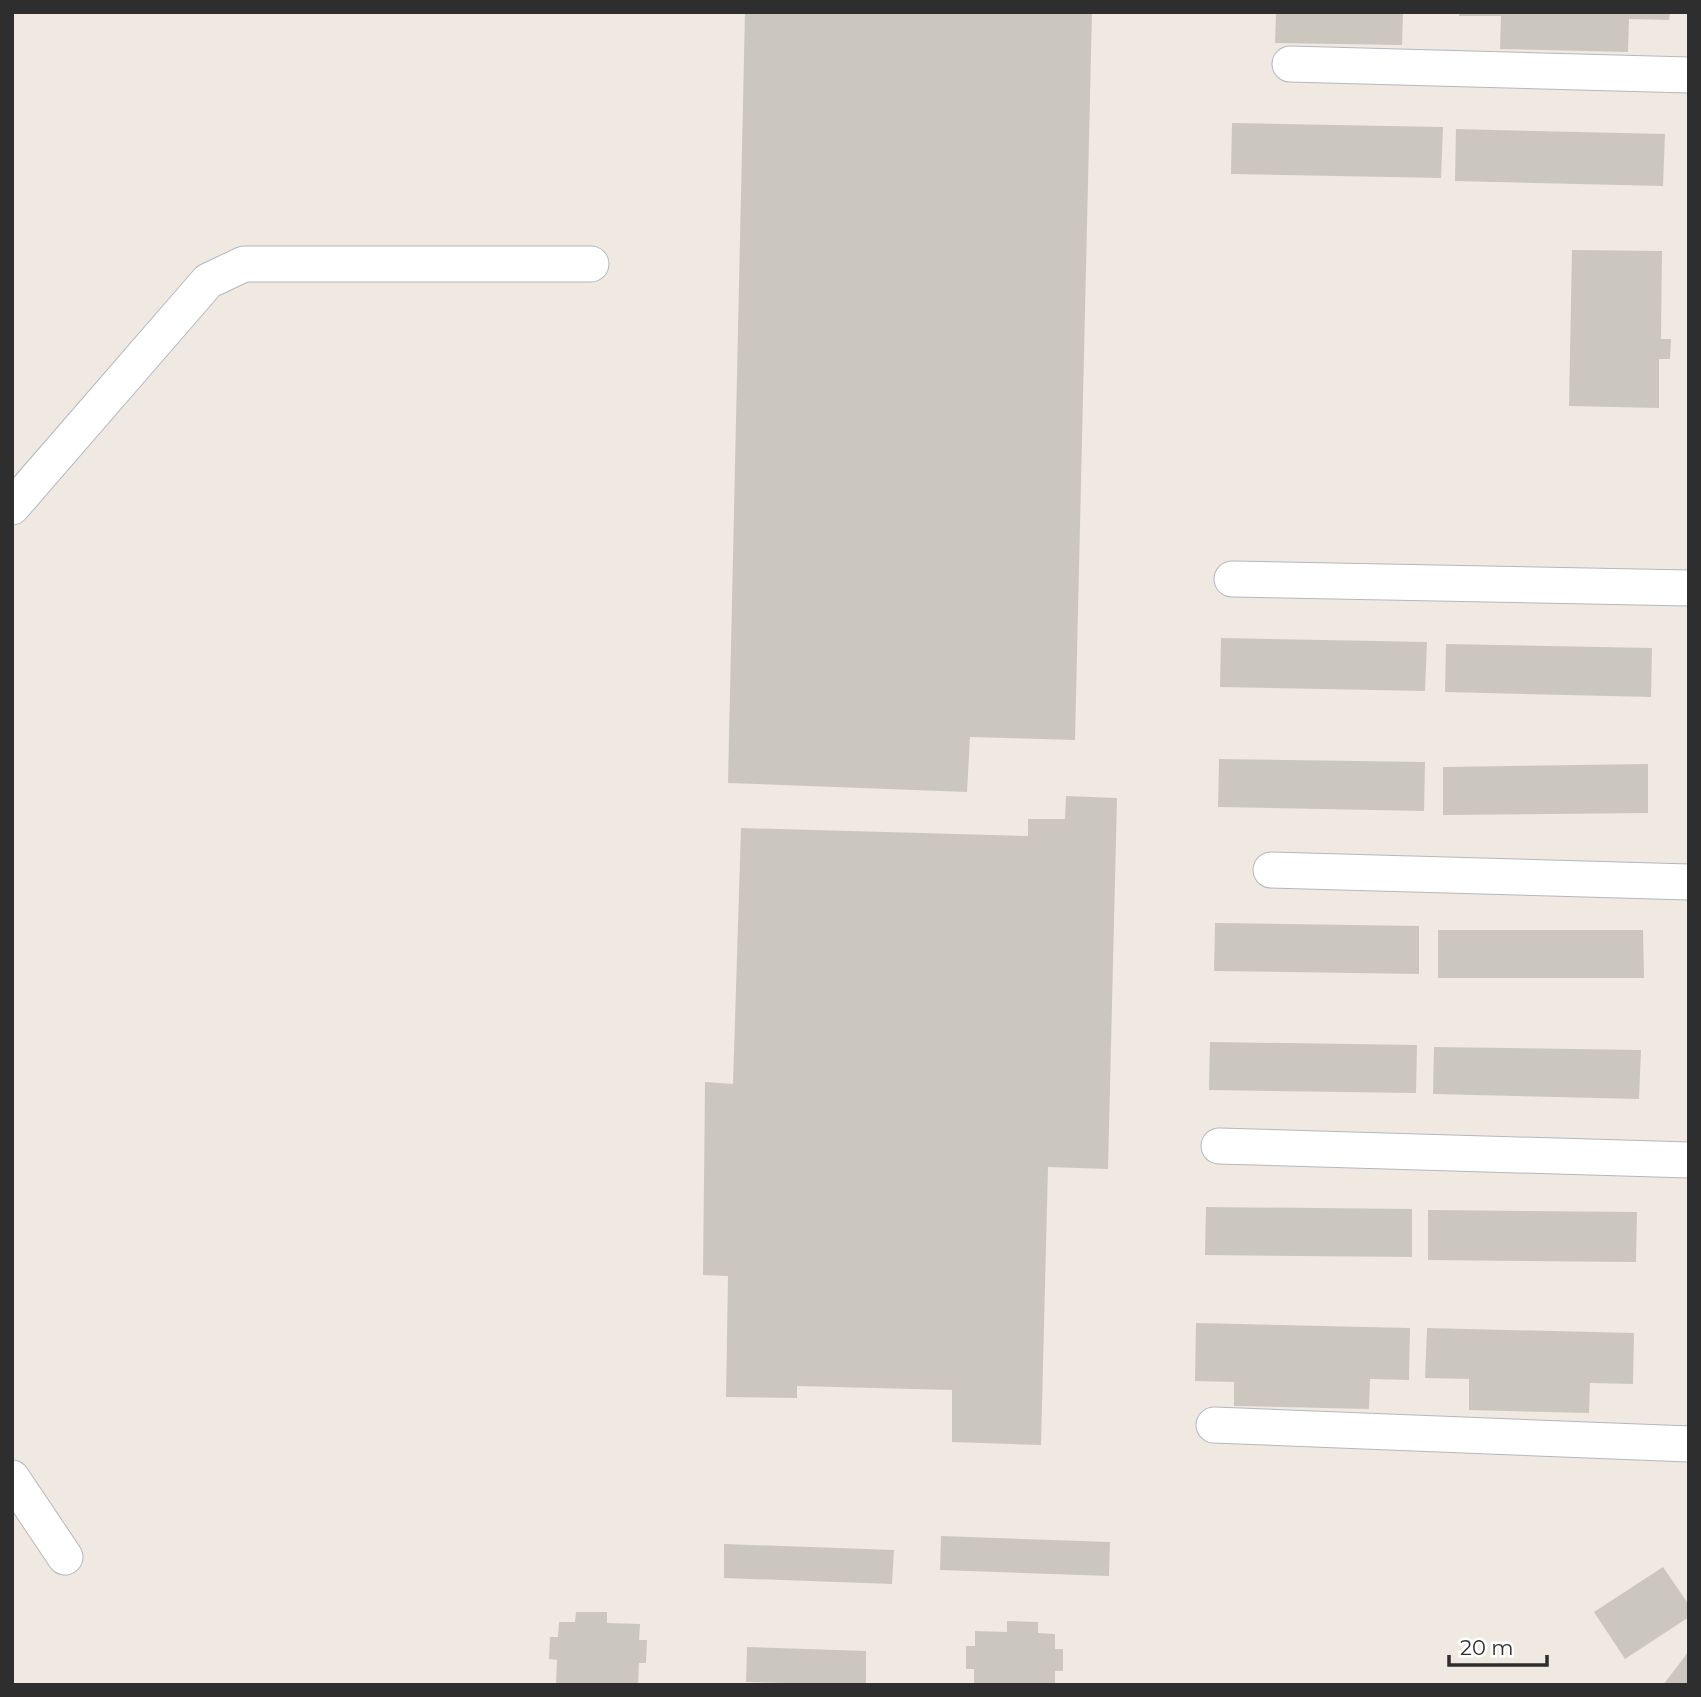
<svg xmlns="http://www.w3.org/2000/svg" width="1701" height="1697" viewBox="0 0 1701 1697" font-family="Montserrat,sans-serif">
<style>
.building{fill:#cbc7bf}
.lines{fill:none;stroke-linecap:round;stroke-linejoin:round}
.minor-casing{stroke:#b4b7c1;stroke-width:37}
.minor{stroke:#fff;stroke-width:35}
</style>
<rect width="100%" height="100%" fill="#efe9e1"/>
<g class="building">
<polygon points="745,12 1092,12 1075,740 970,737 967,792 728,783"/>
<polygon points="1276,12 1403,12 1402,45 1275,43"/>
<polygon points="1459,12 1670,12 1669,20 1629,19 1628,52 1500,49 1501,16 1459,16"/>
<polygon points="1232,123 1443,127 1441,178 1231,174"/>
<polygon points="1456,129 1665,134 1663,186 1455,181"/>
<polygon points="1572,250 1662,251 1661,339 1671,339 1670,359 1659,359 1659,408 1569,406"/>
<polygon points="1221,638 1427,642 1425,691 1220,687"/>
<polygon points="1446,644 1652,648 1651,697 1445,692"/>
<polygon points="1219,759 1425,762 1424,811 1218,807"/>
<polygon points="1648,764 1648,813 1443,815 1443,767"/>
<polygon points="1066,796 1117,798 1108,1169 1048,1167 1041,1445 952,1442 952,1390 797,1386 797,1398 726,1397 728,1276 703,1275 705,1082 733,1084 741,828 1028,836 1028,819 1065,819"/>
<polygon points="1215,923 1419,926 1419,974 1214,971"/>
<polygon points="1438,930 1643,930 1644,978 1438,978"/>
<polygon points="1210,1042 1417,1045 1416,1093 1209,1090"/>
<polygon points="1434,1047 1641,1050 1639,1099 1433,1094"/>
<polygon points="1206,1207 1412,1209 1412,1257 1205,1255"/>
<polygon points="1428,1210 1637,1212 1636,1262 1428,1260"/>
<polygon points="1196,1323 1410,1328 1409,1380 1370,1379 1369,1409 1234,1406 1234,1382 1195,1381"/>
<polygon points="1427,1328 1634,1333 1633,1384 1590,1383 1589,1413 1469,1410 1469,1379 1425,1378"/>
<polygon points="941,1536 1110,1542 1109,1576 940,1570"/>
<polygon points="724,1544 894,1550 892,1584 724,1578"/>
<polygon points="1663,1567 1689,1605 1689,1617 1625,1659 1594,1612"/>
<polygon points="576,1612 607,1612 607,1623 640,1624 639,1640 647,1640 646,1663 639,1663 638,1685 556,1685 557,1660 549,1659 550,1637 558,1637 559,1622 575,1622"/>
<polygon points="1007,1621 1038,1622 1038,1633 1055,1634 1055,1649 1063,1649 1063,1671 1055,1671 1055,1685 974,1685 974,1669 966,1669 966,1646 975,1646 975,1631 1007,1632"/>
<polygon points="747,1647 866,1651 866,1685 746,1682"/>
<polygon points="1689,1651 1689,1685 1663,1685"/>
</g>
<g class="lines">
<g class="minor-casing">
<g id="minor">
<polyline points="1290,64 1689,75"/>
<polyline points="12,507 208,281 244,264 591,264"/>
<polyline points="1232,579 1689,588"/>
<polyline points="1271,870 1689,882"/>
<polyline points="1219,1146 1689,1160"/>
<polyline points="1214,1425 1689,1444"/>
<polyline points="12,1478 65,1557"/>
</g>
</g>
<use href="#minor" class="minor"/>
</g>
<rect width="1701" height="1697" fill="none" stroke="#2e2e2e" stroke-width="28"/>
<path d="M1449 1655v10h98v-10" fill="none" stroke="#2e2e2e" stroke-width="3.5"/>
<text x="1460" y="1655" font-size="21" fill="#2e2e2e" stroke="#ffffff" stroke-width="5" paint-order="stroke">20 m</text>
</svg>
